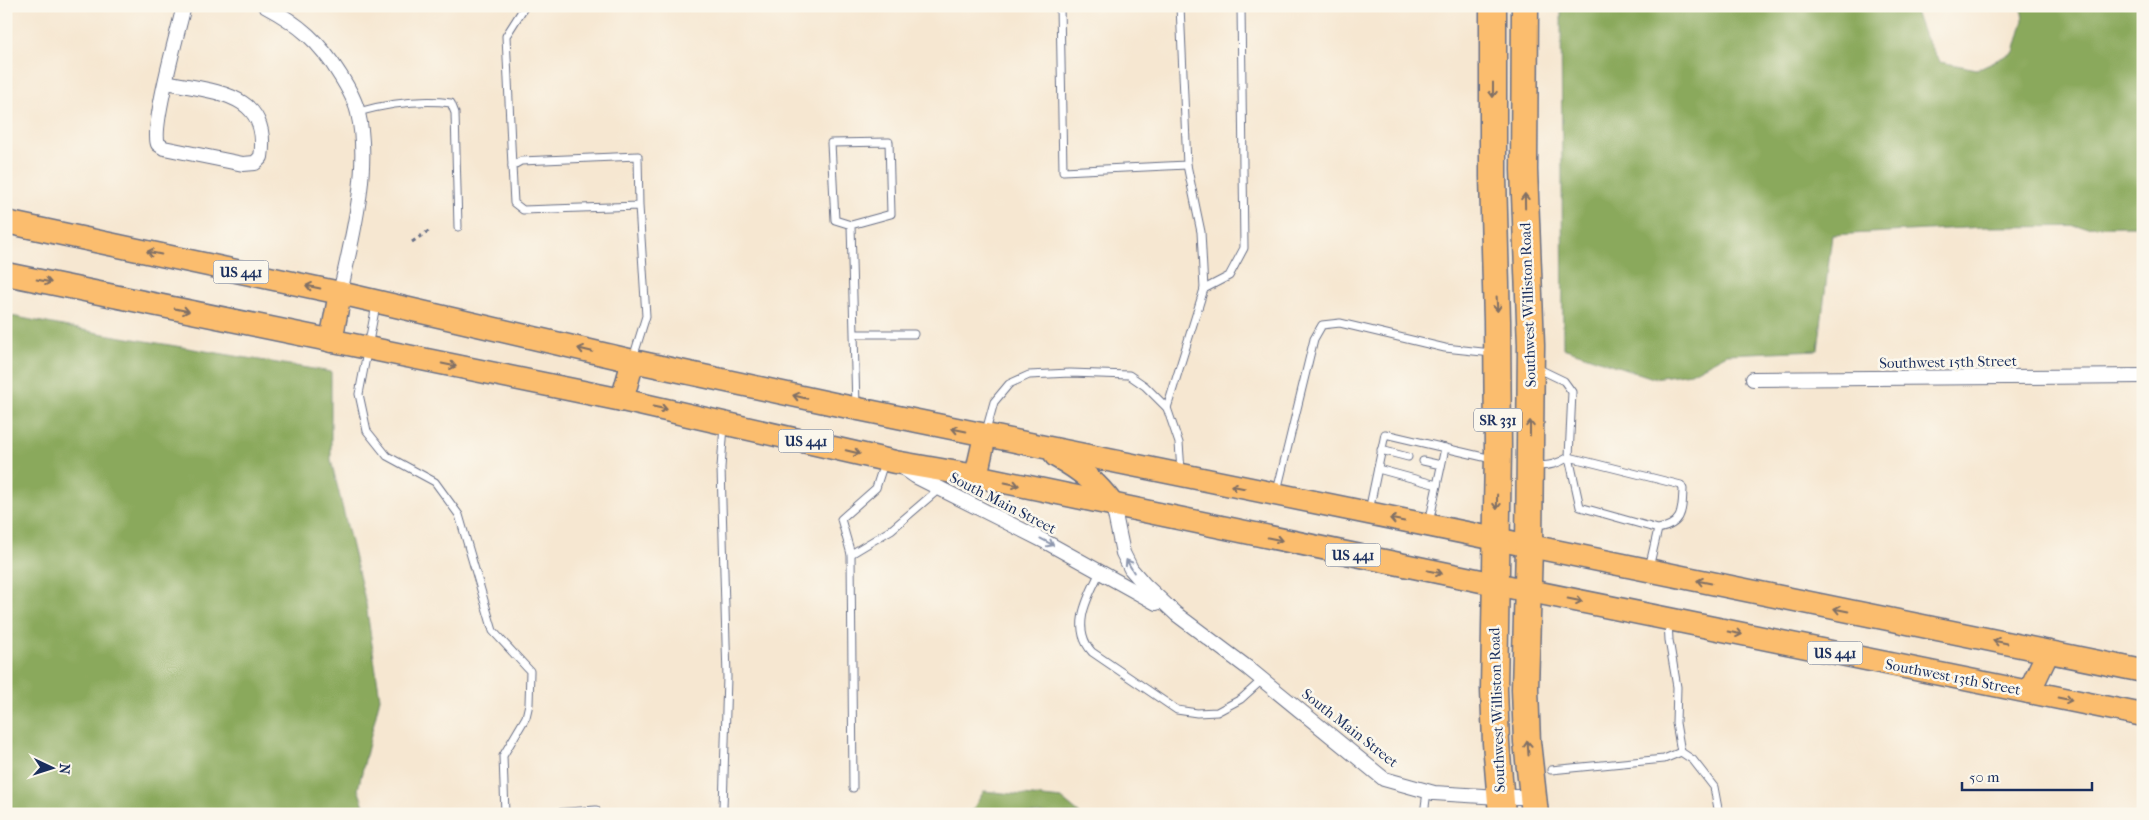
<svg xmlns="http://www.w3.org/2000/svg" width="2149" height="820" viewBox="0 0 2149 820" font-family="'IM FELL French Canon',serif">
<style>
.forest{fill:#8aa95c;stroke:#526c5d}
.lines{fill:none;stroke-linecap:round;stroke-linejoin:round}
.lane-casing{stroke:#686f86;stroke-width:9}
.street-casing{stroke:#686f86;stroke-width:16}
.primary-casing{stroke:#686f86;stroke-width:25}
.highway-casing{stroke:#686f86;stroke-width:29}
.path{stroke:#686f86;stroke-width:3;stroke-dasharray:4 4;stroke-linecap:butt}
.lane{stroke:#fff;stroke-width:7}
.street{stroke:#fff;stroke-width:14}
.primary{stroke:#fbbd6e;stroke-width:22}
.highway{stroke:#fbbd6e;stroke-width:26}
.oneway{stroke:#806f65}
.oneway2{stroke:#8d97ae}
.labels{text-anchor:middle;stroke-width:5;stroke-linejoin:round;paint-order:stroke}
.shield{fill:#fbf7ec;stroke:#5e6b89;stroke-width:1}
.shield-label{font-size:14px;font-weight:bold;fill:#1b2f5e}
.street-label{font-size:15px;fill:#1b2f5e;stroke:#fbf7ec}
</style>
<rect width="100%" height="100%" fill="#fbf7ec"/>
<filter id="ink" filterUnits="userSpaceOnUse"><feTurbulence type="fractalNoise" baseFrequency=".02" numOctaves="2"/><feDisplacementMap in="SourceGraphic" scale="10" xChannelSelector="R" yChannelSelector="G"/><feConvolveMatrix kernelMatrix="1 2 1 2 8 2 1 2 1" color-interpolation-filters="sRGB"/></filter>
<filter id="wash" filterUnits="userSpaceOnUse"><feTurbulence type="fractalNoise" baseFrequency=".0096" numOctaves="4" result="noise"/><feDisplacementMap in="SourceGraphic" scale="20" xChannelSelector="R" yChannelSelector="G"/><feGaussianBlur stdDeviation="1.12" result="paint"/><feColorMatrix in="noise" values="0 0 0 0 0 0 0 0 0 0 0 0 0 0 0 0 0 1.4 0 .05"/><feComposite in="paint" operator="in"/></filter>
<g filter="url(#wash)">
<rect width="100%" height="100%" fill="#f6e7d1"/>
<g class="forest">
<polygon points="1561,6 1913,6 1923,34 1940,62 1977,69 2014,52 2023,20 2021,6 2143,6 2143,226 1984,227 1832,235 1818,350 1727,354 1691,373 1653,378 1563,348"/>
<polygon points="6,315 104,334 331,372 331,460 366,604 380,698 358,789 367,814 6,814"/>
<polygon points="984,791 1062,799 1080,814 970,814"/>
</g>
</g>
<g filter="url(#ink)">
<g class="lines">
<g class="lane-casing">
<g id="lane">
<polyline points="1060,6 1063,171 1187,165 1180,6"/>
<path d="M358 112C387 104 420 99 451 103L455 113 458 227"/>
<polyline points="1187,165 1201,232 1204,289"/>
<polyline points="512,166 506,36 525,6"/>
<polyline points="851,225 891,214 889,142 831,143 835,220 851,225 856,406"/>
<polyline points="376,305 359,394 367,431 387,456 435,482 459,515 493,631 530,671 529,704 526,717 503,756 505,814"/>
<polyline points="855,334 914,334"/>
<polyline points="633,358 646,316 639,206 523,210 514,203 512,166 521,161 638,156 639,206"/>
<polyline points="986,431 994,402 1009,384 1029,375 1070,373 1129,375 1145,386 1167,408"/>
<polyline points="1381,450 1408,457"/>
<polyline points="1423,461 1441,465"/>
<path d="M1535 466C1549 466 1558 464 1569 457L1572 392 1564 381 1537 368"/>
<polyline points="1378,469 1437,485"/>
<polyline points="1181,471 1179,443 1167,408 1204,289 1229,276 1244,248 1241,6"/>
<polyline points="1277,491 1314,339 1322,325 1340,323 1445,348 1492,353"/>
<polyline points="1369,511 1385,434 1492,459"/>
<polyline points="1429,523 1445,448"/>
<polyline points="851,554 891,530 939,489"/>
<path d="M1649 568 1658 529C1683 524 1682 512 1683 489L1681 485 1569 457 1580 507 1658 529"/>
<path d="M1100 572C1088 597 1070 627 1092 652L1177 710 1197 713 1217 712 1241 699 1262 680"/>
<polyline points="1668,622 1669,640 1677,687 1676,723 1681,752 1693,760 1714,787 1719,814"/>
<polyline points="1551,770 1664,759 1681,752"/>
<polyline points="853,788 851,554 841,519 876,488 884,463"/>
<polyline points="723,808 727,677 721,468 724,425"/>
<polyline points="539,814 596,810"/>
<polyline points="1424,814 1427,792"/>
</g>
</g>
<g class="street-casing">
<g id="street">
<path d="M265 6C299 24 320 42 340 75 347 86 355 99 358 113 371 167 352 239 340 293"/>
<path d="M166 82C214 92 271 92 261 157L255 163 243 164 164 148 158 144C151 126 178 31 184 6"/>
<polyline points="1753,379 2143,376"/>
<polyline points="902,467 915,476 1046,542 1156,603"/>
<polyline points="1113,505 1123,553 1131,569 1144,584 1176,614 1248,668 1384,779 1434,793 1499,797 1532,797"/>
</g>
</g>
<g class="primary-casing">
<g id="primary">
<polyline points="6,222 340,293 633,361 834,404 2143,671"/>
<polyline points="6,274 622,400 895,462 976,476 1510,587 2143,715"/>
<polyline points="331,341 340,293"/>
<polyline points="622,400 633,361"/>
<path d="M1056 456C1081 470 1096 482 1113 505"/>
<polyline points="976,476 985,436"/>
<polyline points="2029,692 2048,652"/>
</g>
</g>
<g class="highway-casing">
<g id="highway">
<polyline points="1493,6 1493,177 1497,321 1498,451 1494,689 1496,743 1502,814"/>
<polyline points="1525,6 1524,170 1531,345 1529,547 1525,689 1527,742 1535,814"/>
</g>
</g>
<polyline class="path" points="412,242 430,230"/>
<use href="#lane" class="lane"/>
<use href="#street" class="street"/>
<use href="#primary" class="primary"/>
<use href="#highway" class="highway"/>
</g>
<defs><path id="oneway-shaft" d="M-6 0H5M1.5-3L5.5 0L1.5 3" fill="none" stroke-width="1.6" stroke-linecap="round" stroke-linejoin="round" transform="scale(1.25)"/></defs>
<g class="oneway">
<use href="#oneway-shaft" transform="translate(1493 90) rotate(90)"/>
<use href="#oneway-shaft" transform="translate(1525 201) rotate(-91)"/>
<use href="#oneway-shaft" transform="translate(154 253) rotate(-168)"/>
<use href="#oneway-shaft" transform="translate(44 281) rotate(11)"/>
<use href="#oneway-shaft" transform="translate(313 287) rotate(-168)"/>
<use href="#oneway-shaft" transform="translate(1497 304) rotate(87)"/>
<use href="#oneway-shaft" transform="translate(182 310) rotate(12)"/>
<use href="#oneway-shaft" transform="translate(585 350) rotate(-167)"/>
<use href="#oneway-shaft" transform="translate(449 365) rotate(12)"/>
<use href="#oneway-shaft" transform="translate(800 397) rotate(-167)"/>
<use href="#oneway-shaft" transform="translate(660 408) rotate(12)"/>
<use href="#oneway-shaft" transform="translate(1530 428) rotate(-90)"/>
<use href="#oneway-shaft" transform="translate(959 430) rotate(-168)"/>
<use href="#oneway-shaft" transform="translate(853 452) rotate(13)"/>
<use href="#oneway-shaft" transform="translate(1012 484) rotate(12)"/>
<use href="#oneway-shaft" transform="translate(1238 487) rotate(-169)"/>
<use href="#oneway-shaft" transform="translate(1497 502) rotate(91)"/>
<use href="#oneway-shaft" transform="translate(1397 520) rotate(-169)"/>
<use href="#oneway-shaft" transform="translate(1275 539) rotate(12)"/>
<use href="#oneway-shaft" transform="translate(1435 572) rotate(12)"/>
<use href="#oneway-shaft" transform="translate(1704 582) rotate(-169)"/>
<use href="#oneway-shaft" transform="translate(1575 600) rotate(11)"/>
<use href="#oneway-shaft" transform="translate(1841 610) rotate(-169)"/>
<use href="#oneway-shaft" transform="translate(1735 633) rotate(11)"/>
<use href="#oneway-shaft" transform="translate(2000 642) rotate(-169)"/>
<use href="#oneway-shaft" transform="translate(2065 699) rotate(11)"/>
<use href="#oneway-shaft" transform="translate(1528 748) rotate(-94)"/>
</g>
<g class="oneway2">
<use href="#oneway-shaft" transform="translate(1047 542) rotate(28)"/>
<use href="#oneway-shaft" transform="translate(1130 566) rotate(-121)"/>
</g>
</g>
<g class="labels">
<g class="shield">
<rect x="213.5" y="260.5" width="55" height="23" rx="4"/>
<rect x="1474" y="408.5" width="48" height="23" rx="4"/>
<rect x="778.5" y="429.5" width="55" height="23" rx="4"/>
<rect x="1325.5" y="543.5" width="55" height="23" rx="4"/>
<rect x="1807.5" y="641.5" width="55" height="23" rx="4"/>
</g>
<g class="shield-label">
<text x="241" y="277">US 441</text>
<text x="1498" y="425">SR 331</text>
<text x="806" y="446">US 441</text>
<text x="1353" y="560">US 441</text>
<text x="1835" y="658">US 441</text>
</g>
<g class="street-label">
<text transform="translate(1528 305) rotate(-92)" y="5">Southwest Williston Road</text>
<text transform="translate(1948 362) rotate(-1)" y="5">Southwest 15th Street</text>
<text transform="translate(1003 503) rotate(27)" y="5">South Main Street</text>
<text transform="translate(1953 677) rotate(11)" y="5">Southwest 13th Street</text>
<text transform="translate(1497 710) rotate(-92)" y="5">Southwest Williston Road</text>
<text transform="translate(1350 728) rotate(38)" y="5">South Main Street</text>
</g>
</g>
<rect width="2149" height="820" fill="none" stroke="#fbf7ec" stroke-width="25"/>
<g transform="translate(52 768) rotate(94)" stroke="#fbf7ec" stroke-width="4" paint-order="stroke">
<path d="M0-4L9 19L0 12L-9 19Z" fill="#1b2f5e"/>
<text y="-8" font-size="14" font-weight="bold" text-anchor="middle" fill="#1b2f5e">N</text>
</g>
<path d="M1962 782v8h130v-8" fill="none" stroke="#1b2f5e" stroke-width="2.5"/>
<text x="1969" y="782" font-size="15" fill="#1b2f5e" stroke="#fbf7ec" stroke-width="4" paint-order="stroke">50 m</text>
</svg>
